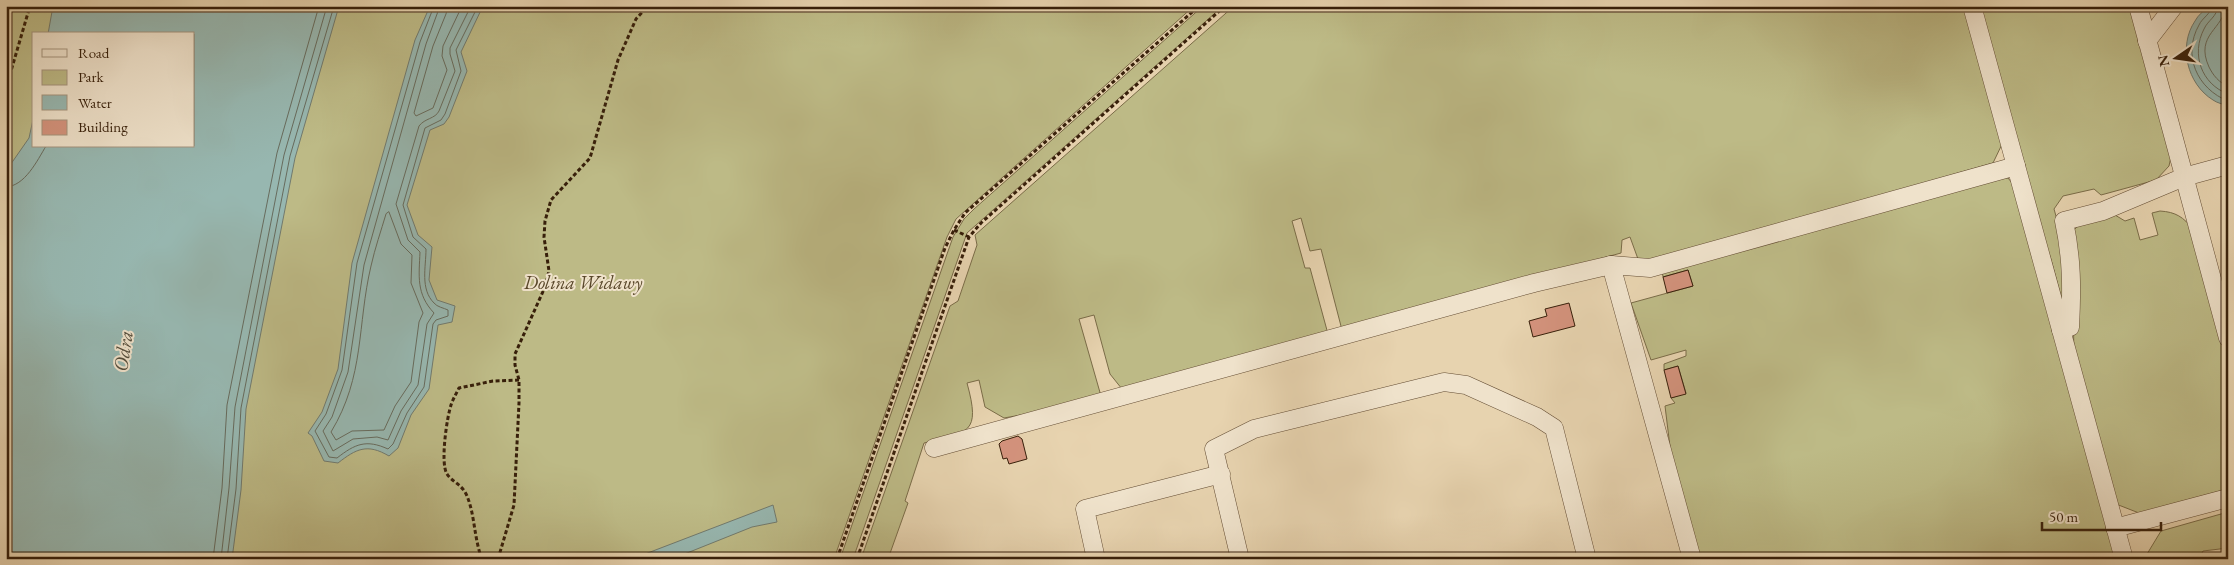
<svg xmlns="http://www.w3.org/2000/svg" width="2234" height="565" viewBox="0 0 2234 565" font-family="'EB Garamond',serif">
<style>
.green{fill:#bdba86;stroke:#7a6c48;fill-rule:evenodd}
.water{fill:#97b7b0;stroke:#717a6e}
.lines{fill:none;stroke-linecap:round;stroke-linejoin:round}
.shore{stroke:#676b5d;stroke-width:1}
.building{fill:#d4937d;stroke:#371f0a}
.minor-casing{stroke:#634c33;stroke-width:19}
.path{stroke:#371f0a;stroke-width:3;stroke-dasharray:4 2.5;stroke-linecap:butt}
.minor{stroke:#efe2cb;stroke-width:18}
.labels{text-anchor:middle;stroke-width:4;stroke-linejoin:round;paint-order:stroke}
.park-label{font-size:19px;font-style:italic;fill:#584629;stroke:#efe2cb}
.water-label{font-size:20px;font-style:italic;fill:#544d3c;stroke:#efe2cb}
</style>
<rect width="100%" height="100%" fill="#e7d3af"/>
<filter id="stains"><feTurbulence type="fractalNoise" baseFrequency=".004" numOctaves="4"/><feColorMatrix values="0 0 0 0 .2 0 0 0 0 .09 0 0 0 0 .02 0 0 0 .5 -.17"/></filter>
<radialGradient id="worn" r=".72"><stop offset=".6" stop-color="#630" stop-opacity="0"/><stop offset="1" stop-color="#630" stop-opacity=".3"/></radialGradient>
<g class="green">
<path d="M6 6H1194L956 219 947 237 834 559H6ZM34 34H194V146H34Z"/>
<polygon points="1203,6 1223,6 967,233 853,559 840,559 953,237 964,219 974,209"/>
<path d="M1234 6H1966L2004 140 1993 163 1653 261 1638 259 1630 237 1622 240 1621 253 1342 330 1321 249 1310 251 1301 218 1292 221 1305 268H1310L1328 334 1122 389 1110 374 1094 315 1079 319 1101 396 1054 409 1004 418 985 407 979 380 967 383C981 434 969 432 924 443L905 501 908 503 888 559H861L950 306 958 301 977 245 975 235Z"/>
<polygon points="1977,6 2132,6 2172,152 2169,166 2156,180 2101,195 2094,189 2063,196 2054,209 2067,255 2063,304 2050,256 2043,247"/>
<polygon points="1997,177 2008,178 2020,193 2118,559 1697,559 1673,471 1665,406 1675,403 1671,398 1686,393 1678,366 1664,370 1664,364 1686,356 1686,350 1651,360 1631,303 1693,286 1688,270 1663,277 1662,270"/>
<path d="M2160 211C2176 212 2183 217 2193 229L2228 357V489L2139 513 2116 504 2074 360 2072 232 2078 226 2115 215 2125 221 2134 218 2140 240 2158 235 2152 213Z"/>
<polygon points="2228,512 2228,548 2203,551 2199,559 2144,559 2161,531"/>
</g>
<g class="water">
<polygon points="53,6 339,6 295,158 246,409 241,490 232,559 6,559 6,171 29,138 34,115 34,146 194,146 194,34 48,34"/>
<path d="M430 6H483L461 52 467 71 449 117 444 124 430 130 407 205 418 235 432 247 429 280 437 300 455 306 452 322 438 325 429 389 411 415 398 448 389 456C367 443 356 449 338 463L324 461 312 436 308 433 322 412 338 369 352 263 415 40Z"/>
<path d="M2208 6H2228V106C2223 104 2217 103 2213 100 2187 84 2178 46 2195 21 2198 15 2204 11 2208 6Z"/>
<polygon points="773,505 777,522 752,527 672,559 632,559"/>
</g>
<g class="lines">
<g class="shore">
<path d="M434 6 420 42 357 263 342 370 326 414 315 431 329 457 337 458C355 444 366 439 388 449L393 444 407 413 424 387 433 324 436 320 448 316V310C444 308 437 307 434 303 420 289 426 267 426 249L413 237 403 205 425 128 441 120 445 114 461 71 456 50 478 6"/>
<path d="M440 6 426 44 364 265 348 372 332 417 323 431 333 451 353 439 377 437 388 440 401 411 418 385 427 324 434 313C416 294 419 276 420 252L408 240 396 204 419 126C425 118 435 119 439 111L455 71 450 54V48L471 6"/>
<polyline points="448,6 446,14 433,46 414,113 416,116 433,108 447,70 442,56 443,46 462,6"/>
<path d="M2212 6C2211 14 2202 18 2199 25 2182 55 2197 89 2228 101"/>
<path d="M2218 6C2217 17 2208 20 2204 29 2191 54 2201 84 2228 94"/>
<path d="M2225 6C2225 29 2194 34 2209 67 2213 75 2219 83 2228 86"/>
<path d="M6 187C25 186 37 161 46 146"/>
<path d="M389 212 401 244 412 255 411 283 423 313 419 322 411 382 395 406 384 430 352 431 336 440 331 432C365 376 357 325 371 266 375 248 381 231 386 214Z"/>
<polyline points="213,559 222,488 227,405 277,153 319,6"/>
<polyline points="221,559 229,488 235,407 284,155 327,6"/>
<polyline points="227,559 236,489 241,408 290,156 334,6"/>
</g>
</g>
<g class="building">
<polygon points="1688,270 1693,286 1667,293 1663,277"/>
<polygon points="1569,303 1575,326 1533,337 1529,321 1547,316 1545,309"/>
<polygon points="1678,366 1686,394 1671,398 1664,370"/>
<polygon points="1018,436 1022,439 1027,459 1009,464 1007,458 1003,459 999,444 1002,441"/>
</g>
<g class="lines">
<g class="minor-casing">
<g id="minor">
<polyline points="1972,6 2016,166"/>
<polyline points="2138,6 2228,338"/>
<polyline points="2147,41 2174,6"/>
<polyline points="1611,265 1650,268 2016,166 2124,559"/>
<path d="M2061 330 2070 327C2072 288 2072 259 2064 221L2103 211 2184 177 2228 165"/>
<polyline points="934,448 1534,283 1611,265 1692,559"/>
<polyline points="2115,528 2228,498"/>
<polyline points="1096,559 1085,509 1221,474"/>
<polyline points="1240,559 1214,449 1254,429 1444,382 1466,385 1537,417 1554,428 1587,559"/>
</g>
</g>
<g class="path">
<polyline points="6,88 30,6"/>
<polyline points="954,230 969,237"/>
<path d="M482 559C474 539 475 515 467 496 462 484 452 482 447 474 440 463 447 417 451 405 453 399 456 394 459 388L493 381 519 380"/>
<polyline points="498,559 514,505 519,403 519,380 515,365 515,354 545,287 549,271 544,237 545,221 551,200 590,158 618,60 636,19 648,6"/>
<polyline points="837,559 945,248 954,230 965,213 1199,6"/>
<polyline points="857,559 969,237 981,223 1225,6"/>
</g>
<use href="#minor" class="minor"/>
</g>
<g class="labels">
<g class="park-label">
<text x="583" y="289">Dolina Widawy</text>
</g>
<g class="water-label">
<text transform="translate(123 351) rotate(-82)" y="7">Odra</text>
</g>
</g>
<rect width="2234" height="565" fill="none" stroke="#e7d3af" stroke-width="25"/>
<rect x="8" y="8" width="2219" height="550" fill="none" stroke="#371f0a" stroke-width="2.5"/>
<rect x="12" y="12" width="2209" height="540" fill="none" stroke="#371f0a"/>
<rect x="32" y="32" width="162" height="115" fill="#efe2cb" stroke="#a5947e"/>
<rect x="42" y="49" width="25" height="8" fill="#efe2cb" stroke="#a5947e"/>
<text x="78" y="58" font-size="15" fill="#371f0a">Road</text>
<rect x="42" y="70" width="25" height="15" fill="#bdba86" stroke="#a5947e"/>
<text x="78" y="82" font-size="15" fill="#371f0a">Park</text>
<rect x="42" y="95" width="25" height="15" fill="#97b7b0" stroke="#a5947e"/>
<text x="78" y="108" font-size="15" fill="#371f0a">Water</text>
<rect x="42" y="120" width="25" height="15" fill="#d4937d" stroke="#a5947e"/>
<text x="78" y="132" font-size="15" fill="#371f0a">Building</text>
<g transform="translate(2176 58) rotate(257)" stroke="#efe2cb" stroke-width="4" paint-order="stroke">
<path d="M0-4L9 19L0 12L-9 19Z" fill="#371f0a"/>
<text y="-8" font-size="14" font-weight="bold" text-anchor="middle" fill="#371f0a">N</text>
</g>
<path d="M2042 522v8h119v-8" fill="none" stroke="#371f0a" stroke-width="2.5"/>
<text x="2049" y="522" font-size="15" fill="#371f0a" stroke="#efe2cb" stroke-width="4" paint-order="stroke">50 m</text>
<rect width="100%" height="100%" filter="url(#stains)"/>
<rect width="100%" height="100%" fill="url(#worn)"/>
</svg>
